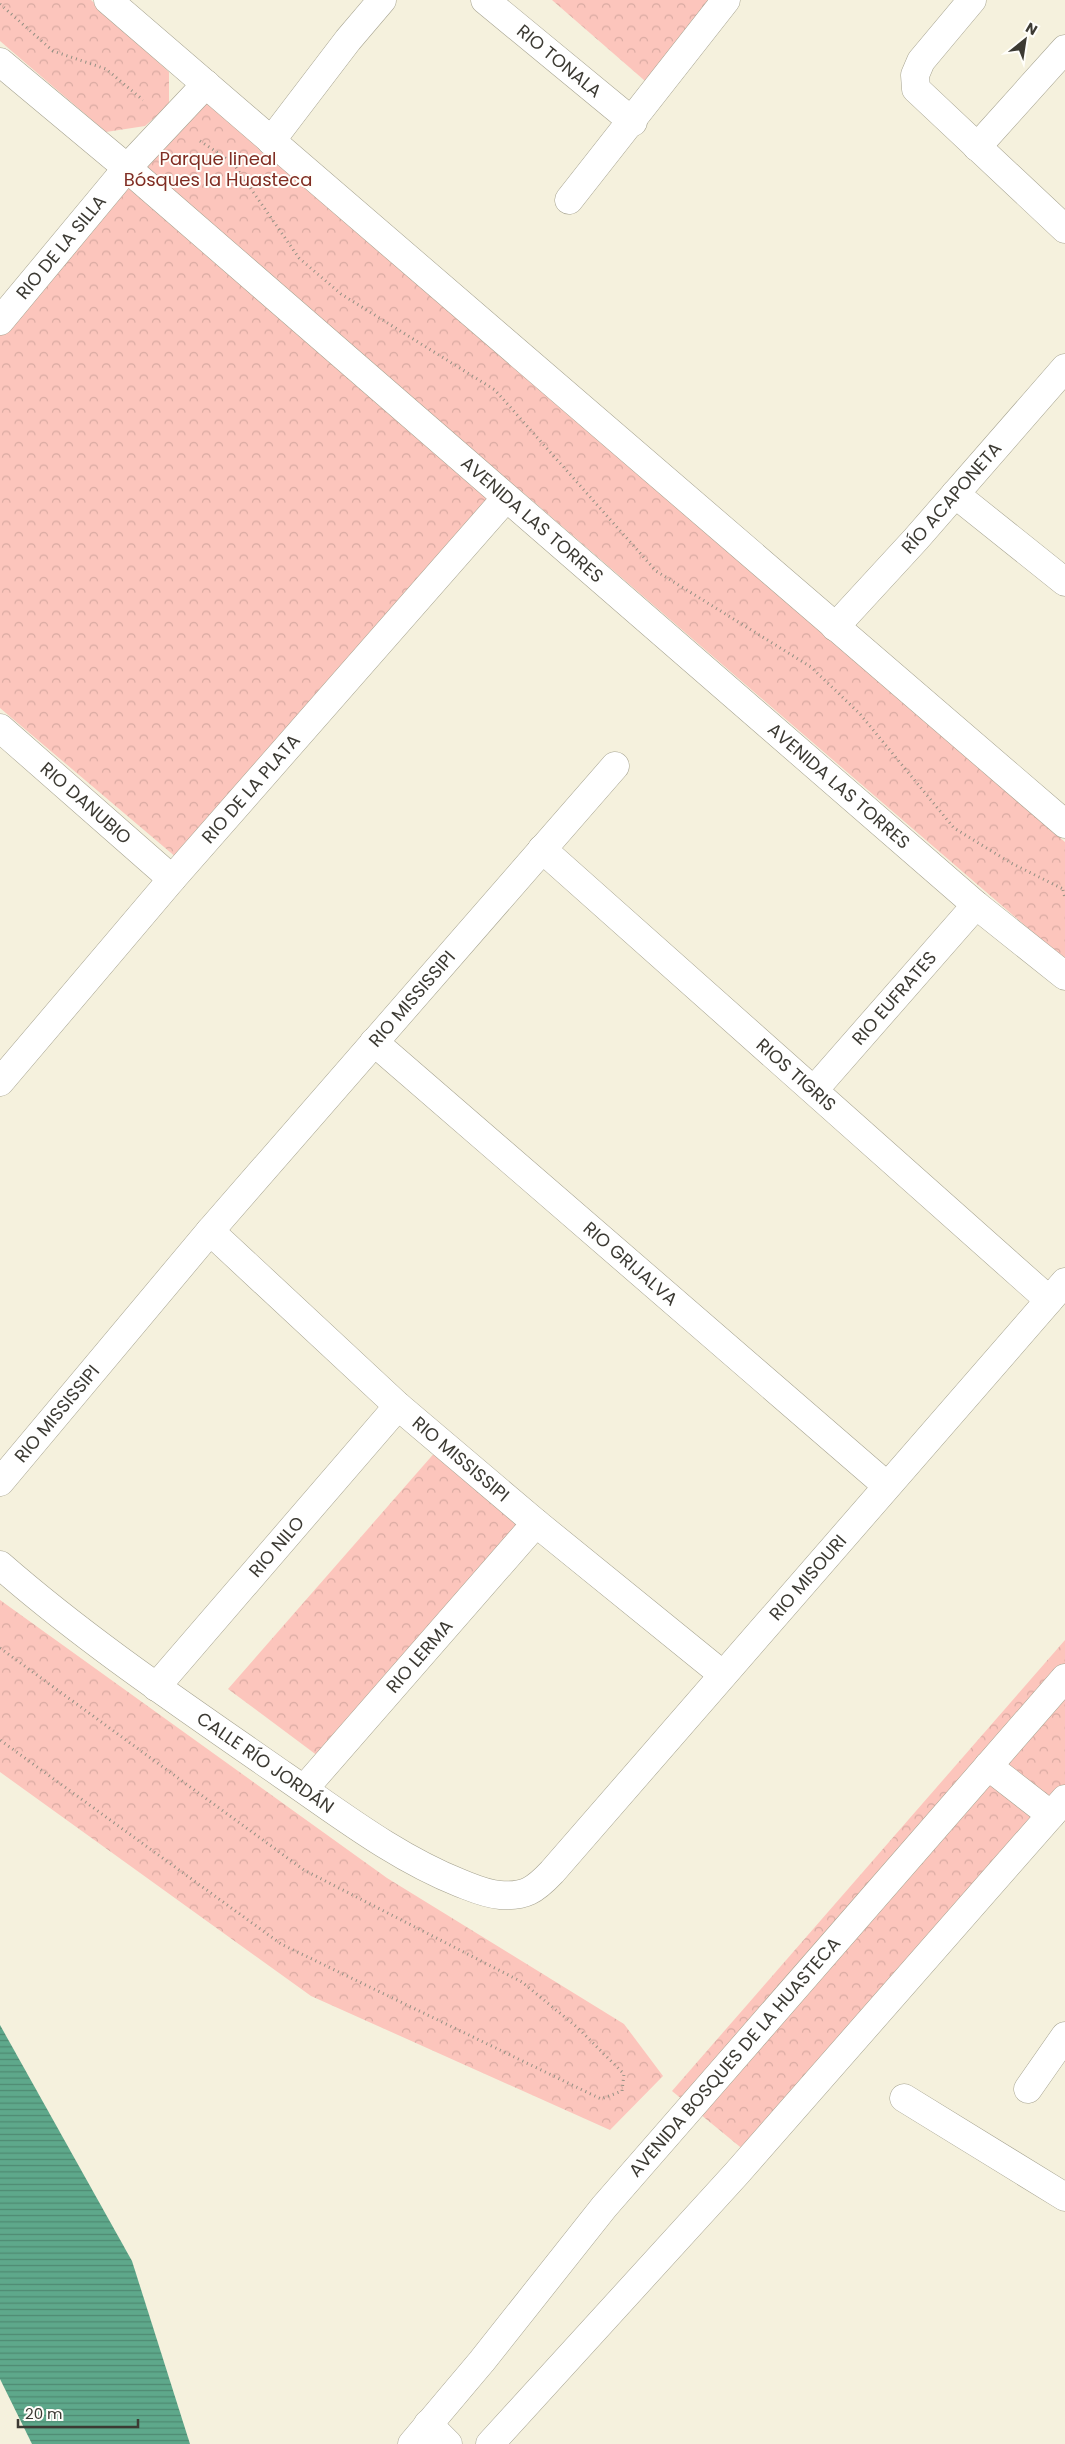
<svg xmlns="http://www.w3.org/2000/svg" width="1065" height="2444" viewBox="0 0 1065 2444" font-family="Poppins,sans-serif">
<style>
.park{fill:url(#park-crowns)}
.water{fill:url(#water-rules)}
.lines{fill:none;stroke-linecap:round;stroke-linejoin:round}
.minor-casing{stroke:#a6a390;stroke-width:29}
.path{stroke:#939083;stroke-width:3;stroke-dasharray:1 4;stroke-linecap:butt}
.minor{stroke:#fff;stroke-width:28}
.labels{text-anchor:middle;stroke-width:4;stroke-linejoin:round;paint-order:stroke}
.street-label{font-size:18px;fill:#3c3a33;stroke:#fffefa}
.park-label{font-size:18px;fill:#802d23;stroke:#fffefa}
</style>
<defs>
<pattern id="park-crowns" width="20" height="18" patternUnits="userSpaceOnUse" patternTransform="scale(1.25)"><rect width="20" height="18" fill="#fcc5bc"/><path d="M2 6a3 3 0 1 1 6 0M12 15a3 3 0 1 1 6 0" fill="none" stroke="#d9aaa2"/></pattern>
<pattern id="water-rules" width="6" height="5" patternUnits="userSpaceOnUse" patternTransform="scale(1.25)"><rect width="6" height="5" fill="#5ea88b"/><path d="M0 2.5h6" fill="none" stroke="#4f8a72"/></pattern>
</defs>
<rect width="100%" height="100%" fill="#f5f1dd"/>
<g class="park">
<polygon points="0,0 91,0 169,72 169,105 145,126 106,132 0,41"/>
<polygon points="552,0 728,0 652,87"/>
<polygon points="200,95 1065,842 1065,960 520,490 190,869 0,708 0,324"/>
<polygon points="437,1450 524,1526 322,1759 228,1689"/>
<polygon points="0,1600 387,1878 624,2024 663,2076 610,2130 311,1996 0,1772"/>
<polygon points="1065,1640 1065,1800 756,2160 672,2091"/>
</g>
<polygon class="water" points="0,2025 132,2261 190,2444 32,2444 0,2379"/>
<g class="lines">
<g class="minor-casing">
<g id="minor">
<polyline points="108,0 1065,824"/>
<path id="s1" d="M485 0 633 122"/>
<polyline points="972,0 921,61 915,75 916,89 1065,229"/>
<path id="s2" d="M0 62 127 168 976 905 1065 976"/>
<polyline points="271,141 348,40 382,0"/>
<polyline points="977,147 1065,49"/>
<polyline points="569,200 726,0"/>
<path id="s3" d="M0 321 127 168 206 84"/>
<polyline points="955,494 1065,582"/>
<path id="s4" d="M835 627 916 539 1065 368"/>
<path id="s5" d="M0 728 172 879"/>
<path id="s6" d="M542 849 1049 1300"/>
<path id="s7" d="M374 1042 886 1485"/>
<path id="s8" d="M0 1082 172 879 506 498"/>
<path id="s9" d="M814 1090 976 905"/>
<path id="s10" d="M210 1231 398 1406 536 1523 722 1674"/>
<path id="s11" d="M0 1482 210 1231 615 766"/>
<path id="s12" d="M0 1565C88 1642 187 1708 283 1775 340 1814 395 1857 460 1883 473 1888 486 1894 500 1895 525 1897 535 1890 552 1872L1065 1282"/>
<path id="s13" d="M156 1687 398 1406"/>
<polyline points="988,1766 1051,1815"/>
<path id="s14" d="M304 1789 536 1523"/>
<polyline points="1028,2089 1065,2036"/>
<polyline points="904,2098 1065,2197"/>
<polyline points="428,2424 448,2444"/>
<path id="s15" d="M412 2444 482 2361 604 2207 1065 1678"/>
<polyline points="490,2444 737,2173 1065,1799"/>
</g>
</g>
<g class="path">
<polyline points="0,4 53,51 106,69 143,100"/>
<polyline points="200,141 233,163 299,258 341,294 495,390 656,571 811,667 860,714 954,828 1011,863 1065,890"/>
<polyline points="1063,890 1065,898"/>
<polyline points="0,1648 304,1870 522,1982 578,2028 624,2074 622,2091 601,2099 281,1944 0,1740"/>
</g>
<use href="#minor" class="minor"/>
</g>
<g class="labels">
<g class="street-label">
<text dy="6" stroke="none"><textPath href="#s1" startOffset="96">RIO TONALA</textPath></text>
<text dy="6" stroke="none"><textPath href="#s3" startOffset="96">RIO DE LA SILLA</textPath></text>
<text dy="6" stroke="none"><textPath href="#s4" startOffset="174">RÍO ACAPONETA</textPath></text>
<text dy="6" stroke="none"><textPath href="#s2" startOffset="702">AVENIDA LAS TORRES</textPath></text>
<text dy="6" stroke="none"><textPath href="#s2" startOffset="1108">AVENIDA LAS TORRES</textPath></text>
<text dy="6" stroke="none"><textPath href="#s8" startOffset="386">RIO DE LA PLATA</textPath></text>
<text dy="6" stroke="none"><textPath href="#s5" startOffset="114">RIO DANUBIO</textPath></text>
<text dy="6" stroke="none"><textPath href="#s9" startOffset="122">RIO EUFRATES</textPath></text>
<text dy="6" stroke="none"><textPath href="#s11" startOffset="635">RIO MISSISSIPI</textPath></text>
<text dy="6" stroke="none"><textPath href="#s6" startOffset="340">RIOS TIGRIS</textPath></text>
<text dy="6" stroke="none"><textPath href="#s7" startOffset="339">RIO GRIJALVA</textPath></text>
<text dy="6" stroke="none"><textPath href="#s11" startOffset="89">RIO MISSISSIPI</textPath></text>
<text dy="6" stroke="none"><textPath href="#s10" startOffset="339">RIO MISSISSIPI</textPath></text>
<text dy="6" stroke="none"><textPath href="#s13" startOffset="185">RIO NILO</textPath></text>
<text dy="6" stroke="none"><textPath href="#s12" startOffset="1052">RIO MISOURI</textPath></text>
<text dy="6" stroke="none"><textPath href="#s14" startOffset="176">RIO LERMA</textPath></text>
<text dy="6" stroke="none"><textPath href="#s12" startOffset="331">CALLE RÍO JORDÁN</textPath></text>
<text dy="6" stroke="none"><textPath href="#s15" startOffset="504">AVENIDA BOSQUES DE LA HUASTECA</textPath></text>
</g>
<g class="park-label">
<text x="218" y="165">Parque lineal<tspan x="218" dy="21">Bósques la Huasteca</tspan></text>
</g>
</g>
<g transform="translate(1025 40) rotate(30)" stroke="#fffefa" stroke-width="4" paint-order="stroke">
<path d="M0-4L9 19L0 12L-9 19Z" fill="#3c3a33"/>
<text y="-8" font-size="14" font-weight="bold" text-anchor="middle" fill="#3c3a33">N</text>
</g>
<path d="M18 2419v8h120v-8" fill="none" stroke="#3c3a33" stroke-width="2.5"/>
<text x="25" y="2419" font-size="15" fill="#3c3a33" stroke="#fffefa" stroke-width="4" paint-order="stroke">20 m</text>
</svg>
